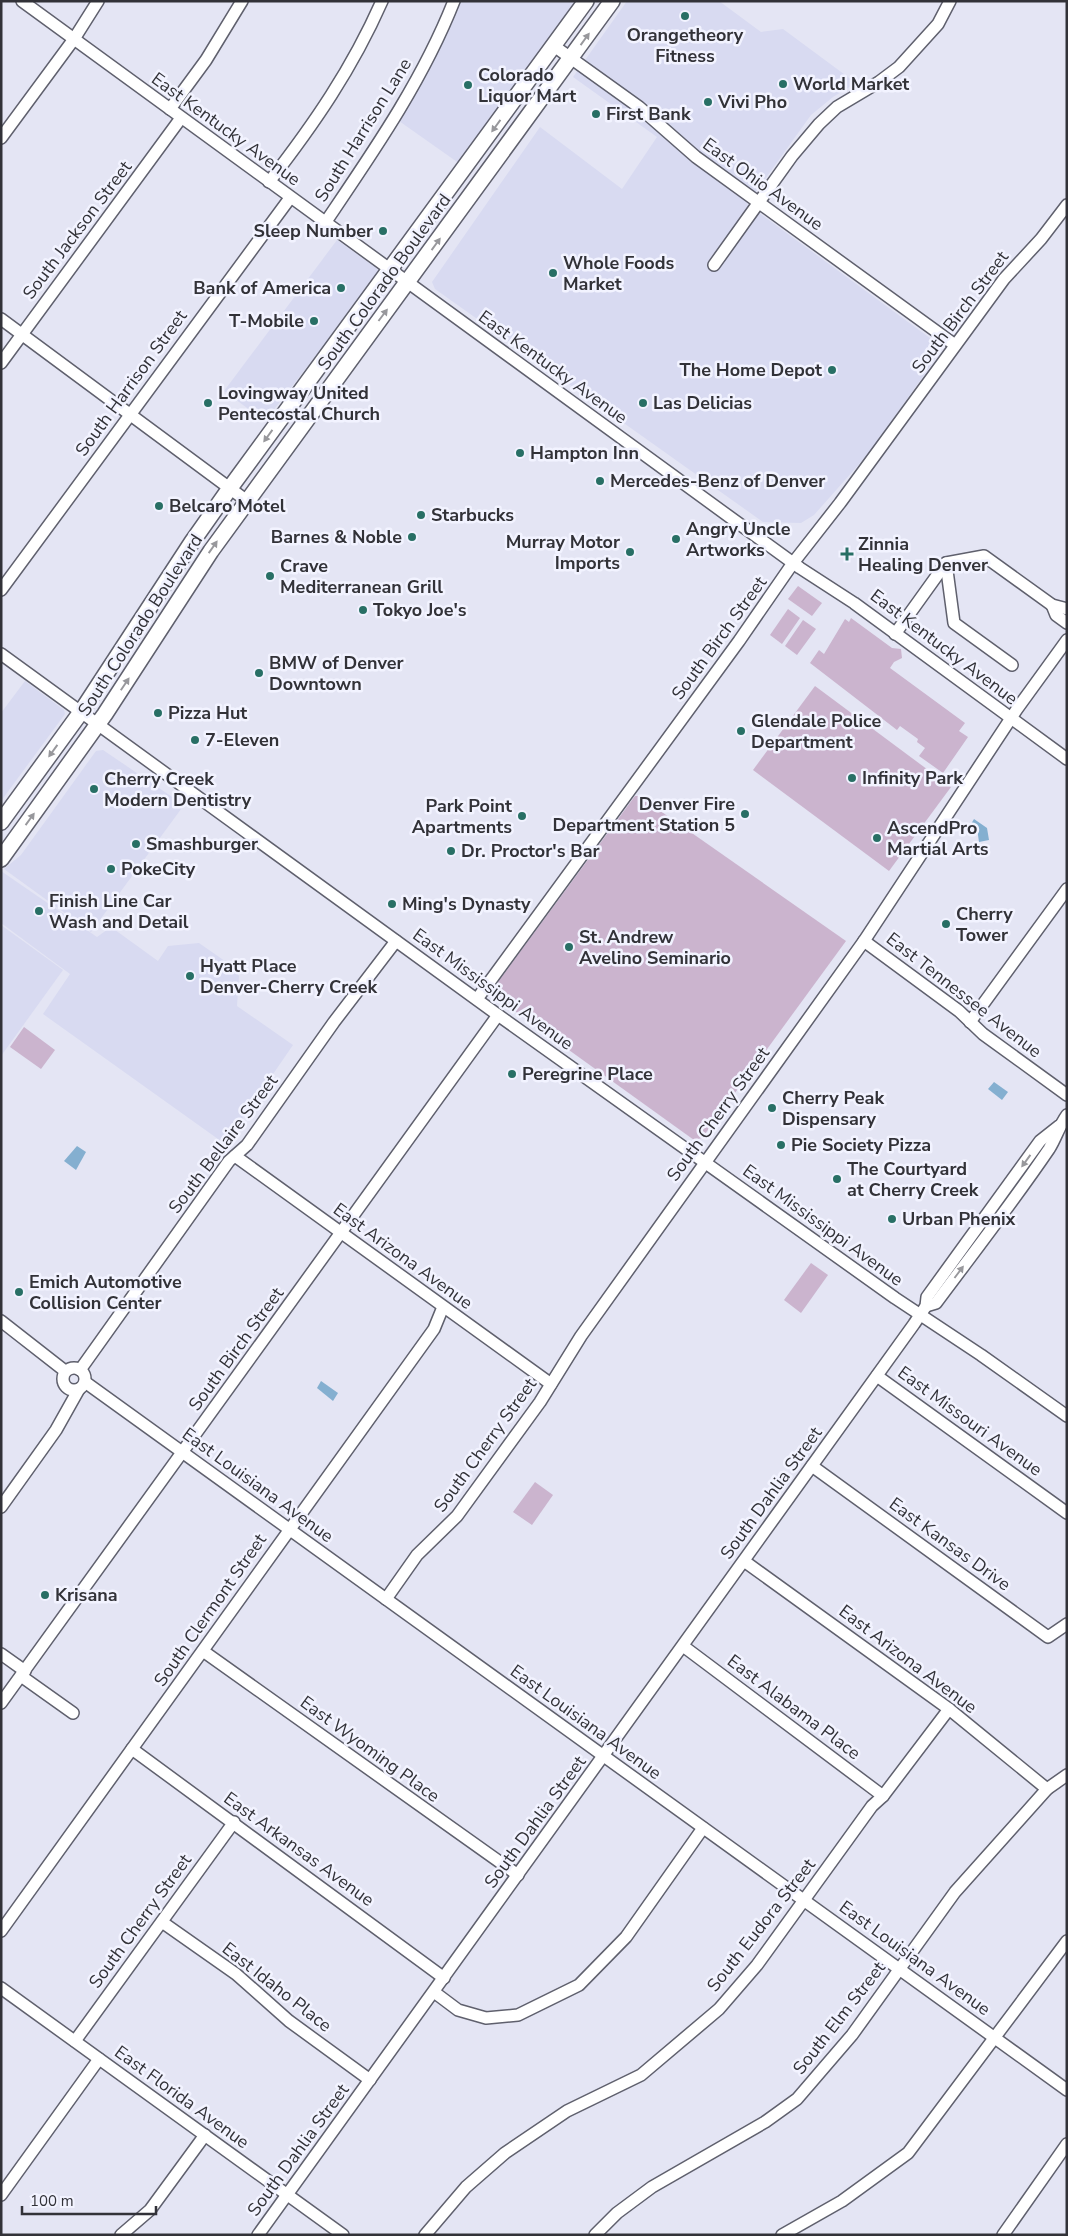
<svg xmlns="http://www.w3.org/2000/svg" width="1068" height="2236" viewBox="0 0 1068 2236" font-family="'Nunito Sans',sans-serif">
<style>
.built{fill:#d8daf1}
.green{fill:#cbb4ce}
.water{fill:#84afd0}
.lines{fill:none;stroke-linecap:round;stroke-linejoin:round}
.minor-casing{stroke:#5f606d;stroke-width:14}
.major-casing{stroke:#5f606d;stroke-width:18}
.minor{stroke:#fff;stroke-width:11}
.major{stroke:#fff;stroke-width:15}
.oneway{fill:#98989c}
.poi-dot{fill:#286f65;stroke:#f2f3ff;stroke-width:2}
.labels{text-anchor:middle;stroke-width:5;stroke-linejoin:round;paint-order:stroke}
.poi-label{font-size:18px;font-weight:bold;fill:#323238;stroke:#f2f3ff;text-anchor:start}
.street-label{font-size:18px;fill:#323238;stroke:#f2f3ff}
</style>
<rect width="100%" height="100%" fill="#e4e5f4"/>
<g class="built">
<polygon points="458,1 576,1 460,164 399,121"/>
<polygon points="627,1 719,1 761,32 783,29 856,83 833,97 811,115 747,204 934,341 937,349 934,361 869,453 814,515 801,523 763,522 435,289 432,282 540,127 622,189 657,137 573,77"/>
<polygon points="337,240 375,267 379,271 378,276 265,421 224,391"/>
<polygon points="25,681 64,710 65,714 1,801 1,713"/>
<polygon points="103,750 184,805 91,932 4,869 21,855 96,751"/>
<polygon points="1,871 97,937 111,927 158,961 168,946 199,943 232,966 239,976 237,1006 293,1045 225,1144 43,1014 70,974 1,923"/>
<polygon points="1,925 63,970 1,1056"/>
</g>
<g class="green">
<polygon points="798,586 822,603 812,616 788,599"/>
<polygon points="788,609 800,618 782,644 770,635"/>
<polygon points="851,618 892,648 901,649 902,658 894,662 890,668 965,723 959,731 968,737 943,773 919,756 925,748 917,742 918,739 900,726 897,730 810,663 819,650 824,654 845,619 849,622"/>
<polygon points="803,620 816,629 797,655 785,646"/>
<polygon points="815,686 951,787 889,871 753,770"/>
<polygon points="635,796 639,796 846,941 702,1138 694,1140 498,999 495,993 495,986"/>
<polygon points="24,1027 55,1050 41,1069 10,1047"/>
<polygon points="811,1263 828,1275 801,1313 784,1300"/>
<polygon points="535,1482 553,1495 532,1525 513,1512"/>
</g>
<g class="water">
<polygon points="974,819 987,828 989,840 979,842 977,828 971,824"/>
<polygon points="994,1082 1008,1092 1002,1100 988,1089"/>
<polygon points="77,1146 86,1152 76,1170 64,1161"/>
<polygon points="321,1381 338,1393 333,1401 317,1388"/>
</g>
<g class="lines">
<g class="minor-casing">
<g id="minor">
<polyline points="22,1 738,523 800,568 854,603 1067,759"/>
<polyline points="554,46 639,107 696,157 955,345"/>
<polyline points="170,109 206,60 242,1"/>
<polyline points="1,138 74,39 98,1"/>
<path d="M269 182C314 124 352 69 382 1"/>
<path d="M325 223C373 152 422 82 454 1"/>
<polyline points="714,265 792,156 819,124 837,107 879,82 899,67 938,24 950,1"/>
<polyline points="1,319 247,501"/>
<polyline points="1,363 181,118"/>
<polyline points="946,563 954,623 1012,665"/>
<polyline points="1,590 290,198"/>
<polyline points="1052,605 1056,615 1067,623"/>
<polyline points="895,634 946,563 984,556 1052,605 1067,609"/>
<polyline points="1,654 498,1015 895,1298 981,1355 1067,1416"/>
<polyline points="864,941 959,1011 983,1034 1067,1095"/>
<polyline points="477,999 739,641 793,563 840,503 1004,279 1041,239 1067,205"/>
<polyline points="970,1022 1067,889"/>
<polyline points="235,1156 551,1384"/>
<path d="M926 1306 936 1303C974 1252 1013 1202 1049 1149 1056 1138 1059 1126 1067 1115"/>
<polyline points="1,1321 65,1371"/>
<circle cx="74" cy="1379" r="11"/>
<polyline points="80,1370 229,1161 247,1145 334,1022 396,941"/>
<polyline points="877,1376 1067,1513"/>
<polyline points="85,1382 1067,2090"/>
<polyline points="812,1466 1048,1637 1067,1624"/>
<polyline points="1,1507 56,1430 79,1389"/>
<polyline points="744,1561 949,1709 1047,1789"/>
<polyline points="386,1599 417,1555 457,1516 540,1402 581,1336 864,941 1017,709 1067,640"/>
<polyline points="683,1646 883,1796"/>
<polyline points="203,1651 518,1875"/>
<polyline points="1,1654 25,1671"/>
<polyline points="21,1676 73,1713"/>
<polyline points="1,1703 498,1015"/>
<polyline points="132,1749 444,1978"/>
<polyline points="162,1922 236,1974 289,2021 370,2080"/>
<polyline points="1,1931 434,1329 443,1307"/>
<polyline points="1,1988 343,2235"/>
<polyline points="434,1992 458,2010 486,2018 518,2015 579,1985 626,1937 703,1828"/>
<polyline points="75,2041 234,1822"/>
<polyline points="1,2195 99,2059"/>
<polyline points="121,2235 150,2210 205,2135"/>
<polyline points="258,2235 914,1324 926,1306 927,1297 1040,1141 1059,1126"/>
<polyline points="425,2235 466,2187 505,2153 567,2111 641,2075 719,2009 757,1965 872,1806 883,1796 949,1709"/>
<polyline points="595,2235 617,2213 652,2187 765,2122 797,2099 852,2035 955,1892 1047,1789 1067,1775"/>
<polyline points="782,2235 842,2201 908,2153 1067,1941"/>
<polyline points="1003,2235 1067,2144"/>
</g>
</g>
<g class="major-casing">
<g id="major">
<polyline points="1,822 81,712 192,542 230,488 586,1"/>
<polyline points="1,859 105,714 211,551 612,1"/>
</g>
</g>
<use href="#minor" class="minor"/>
<use href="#major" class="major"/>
</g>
<defs><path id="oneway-solid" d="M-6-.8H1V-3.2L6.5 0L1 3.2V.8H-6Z" transform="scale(1.25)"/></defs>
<g class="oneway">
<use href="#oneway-solid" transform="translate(585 39) rotate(-54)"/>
<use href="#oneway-solid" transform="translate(496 126) rotate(126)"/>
<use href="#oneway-solid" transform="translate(436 244) rotate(-54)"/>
<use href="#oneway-solid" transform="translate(383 315) rotate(-53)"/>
<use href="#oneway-solid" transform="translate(268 436) rotate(126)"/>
<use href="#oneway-solid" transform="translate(213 547) rotate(-55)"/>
<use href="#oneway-solid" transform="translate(125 684) rotate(-56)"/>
<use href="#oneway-solid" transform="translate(53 751) rotate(126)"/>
<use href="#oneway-solid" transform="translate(30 819) rotate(-54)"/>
<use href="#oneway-solid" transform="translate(1026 1161) rotate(126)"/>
<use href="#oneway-solid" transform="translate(959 1272) rotate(-53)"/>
</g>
<g class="poi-dot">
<circle cx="685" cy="16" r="5"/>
<circle cx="783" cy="84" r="5"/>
<circle cx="468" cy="85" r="5"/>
<circle cx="708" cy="102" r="5"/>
<circle cx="596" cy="114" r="5"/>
<circle cx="383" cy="231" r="5"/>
<circle cx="553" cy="273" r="5"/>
<circle cx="341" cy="288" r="5"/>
<circle cx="314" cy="321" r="5"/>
<circle cx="832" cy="370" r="5"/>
<circle cx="208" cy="403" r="5"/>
<circle cx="643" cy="403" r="5"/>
<circle cx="520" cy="453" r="5"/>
<circle cx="600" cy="481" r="5"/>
<circle cx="159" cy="506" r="5"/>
<circle cx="421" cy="515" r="5"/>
<circle cx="412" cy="537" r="5"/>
<circle cx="676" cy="539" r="5"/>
<circle cx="630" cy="552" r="5"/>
<path d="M844.5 546.5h5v5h5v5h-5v5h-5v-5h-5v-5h5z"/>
<circle cx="270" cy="576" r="5"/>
<circle cx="363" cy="610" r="5"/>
<circle cx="259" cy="673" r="5"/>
<circle cx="158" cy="713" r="5"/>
<circle cx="741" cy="731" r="5"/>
<circle cx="195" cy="740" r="5"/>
<circle cx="852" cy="778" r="5"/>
<circle cx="94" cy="789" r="5"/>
<circle cx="745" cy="814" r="5"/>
<circle cx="522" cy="816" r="5"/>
<circle cx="877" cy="838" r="5"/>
<circle cx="136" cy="844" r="5"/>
<circle cx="451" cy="851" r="5"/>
<circle cx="111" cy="869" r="5"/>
<circle cx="392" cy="904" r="5"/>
<circle cx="39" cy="911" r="5"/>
<circle cx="946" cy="924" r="5"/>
<circle cx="569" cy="947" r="5"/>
<circle cx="190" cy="976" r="5"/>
<circle cx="512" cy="1074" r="5"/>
<circle cx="772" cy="1108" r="5"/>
<circle cx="781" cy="1145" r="5"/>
<circle cx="837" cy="1179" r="5"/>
<circle cx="892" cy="1219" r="5"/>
<circle cx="19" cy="1292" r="5"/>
<circle cx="45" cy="1595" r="5"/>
</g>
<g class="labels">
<g class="poi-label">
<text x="685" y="41" text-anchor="middle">Orangetheory<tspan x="685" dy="21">Fitness</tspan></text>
<text x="478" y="81">Colorado<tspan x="478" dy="21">Liquor Mart</tspan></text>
<text x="793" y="90">World Market</text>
<text x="718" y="108">Vivi Pho</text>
<text x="606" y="120">First Bank</text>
<text x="373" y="237" text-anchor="end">Sleep Number</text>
<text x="563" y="269">Whole Foods<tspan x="563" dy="21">Market</tspan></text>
<text x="331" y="294" text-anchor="end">Bank of America</text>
<text x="304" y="327" text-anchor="end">T-Mobile</text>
<text x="822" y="376" text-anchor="end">The Home Depot</text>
<text x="218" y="399">Lovingway United<tspan x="218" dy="21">Pentecostal Church</tspan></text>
<text x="653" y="409">Las Delicias</text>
<text x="530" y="459">Hampton Inn</text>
<text x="610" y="487">Mercedes-Benz of Denver</text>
<text x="169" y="512">Belcaro Motel</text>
<text x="431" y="521">Starbucks</text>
<text x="686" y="535">Angry Uncle<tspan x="686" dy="21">Artworks</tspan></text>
<text x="402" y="543" text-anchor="end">Barnes &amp; Noble</text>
<text x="620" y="548" text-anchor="end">Murray Motor<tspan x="620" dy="21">Imports</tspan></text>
<text x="858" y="550">Zinnia<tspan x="858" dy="21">Healing Denver</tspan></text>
<text x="280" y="572">Crave<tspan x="280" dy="21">Mediterranean Grill</tspan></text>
<text x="373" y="616">Tokyo Joe's</text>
<text x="269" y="669">BMW of Denver<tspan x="269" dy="21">Downtown</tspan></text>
<text x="168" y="719">Pizza Hut</text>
<text x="751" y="727">Glendale Police<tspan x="751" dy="21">Department</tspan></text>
<text x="205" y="746">7-Eleven</text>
<text x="862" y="784">Infinity Park</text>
<text x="104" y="785">Cherry Creek<tspan x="104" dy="21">Modern Dentistry</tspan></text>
<text x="735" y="810" text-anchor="end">Denver Fire<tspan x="735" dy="21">Department Station 5</tspan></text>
<text x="512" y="812" text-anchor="end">Park Point<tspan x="512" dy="21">Apartments</tspan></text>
<text x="887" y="834">AscendPro<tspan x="887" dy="21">Martial Arts</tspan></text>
<text x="146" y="850">Smashburger</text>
<text x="461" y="857">Dr. Proctor's Bar</text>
<text x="121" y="875">PokeCity</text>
<text x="49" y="907">Finish Line Car<tspan x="49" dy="21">Wash and Detail</tspan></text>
<text x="402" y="910">Ming's Dynasty</text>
<text x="956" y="920">Cherry<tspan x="956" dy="21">Tower</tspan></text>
<text x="579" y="943">St. Andrew<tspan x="579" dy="21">Avelino Seminario</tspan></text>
<text x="200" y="972">Hyatt Place<tspan x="200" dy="21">Denver-Cherry Creek</tspan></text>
<text x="522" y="1080">Peregrine Place</text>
<text x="782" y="1104">Cherry Peak<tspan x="782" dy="21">Dispensary</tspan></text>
<text x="791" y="1151">Pie Society Pizza</text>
<text x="847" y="1175">The Courtyard<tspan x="847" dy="21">at Cherry Creek</tspan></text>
<text x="902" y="1225">Urban Phenix</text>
<text x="29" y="1288">Emich Automotive<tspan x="29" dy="21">Collision Center</tspan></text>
<text x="55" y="1601">Krisana</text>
</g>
<g class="street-label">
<text transform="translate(226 129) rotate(36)" y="6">East Kentucky Avenue</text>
<text transform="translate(363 130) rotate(-58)" y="6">South Harrison Lane</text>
<text transform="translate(763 184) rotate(36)" y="6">East Ohio Avenue</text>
<text transform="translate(77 230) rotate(-53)" y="6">South Jackson Street</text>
<text transform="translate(384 282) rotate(-54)" y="6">South Colorado Boulevard</text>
<text transform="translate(960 312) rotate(-53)" y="6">South Birch Street</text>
<text transform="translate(553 367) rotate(36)" y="6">East Kentucky Avenue</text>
<text transform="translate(131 383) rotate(-54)" y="6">South Harrison Street</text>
<text transform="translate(140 625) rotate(-57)" y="6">South Colorado Boulevard</text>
<text transform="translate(719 638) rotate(-54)" y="6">South Birch Street</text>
<text transform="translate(944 647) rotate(37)" y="6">East Kentucky Avenue</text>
<text transform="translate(493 989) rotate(36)" y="6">East Mississippi Avenue</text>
<text transform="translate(964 995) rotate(38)" y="6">East Tennessee Avenue</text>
<text transform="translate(718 1114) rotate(-54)" y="6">South Cherry Street</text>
<text transform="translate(223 1144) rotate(-53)" y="6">South Bellaire Street</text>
<text transform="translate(823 1225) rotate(36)" y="6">East Mississippi Avenue</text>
<text transform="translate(403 1256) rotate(36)" y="6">East Arizona Avenue</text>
<text transform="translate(236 1349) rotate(-54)" y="6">South Birch Street</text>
<text transform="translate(970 1421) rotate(36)" y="6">East Missouri Avenue</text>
<text transform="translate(485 1445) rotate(-54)" y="6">South Cherry Street</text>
<text transform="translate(258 1485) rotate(36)" y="6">East Louisiana Avenue</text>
<text transform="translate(771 1493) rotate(-54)" y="6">South Dahlia Street</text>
<text transform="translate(950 1544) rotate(36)" y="6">East Kansas Drive</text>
<text transform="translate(210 1610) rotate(-55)" y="6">South Clermont Street</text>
<text transform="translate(908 1659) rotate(37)" y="6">East Arizona Avenue</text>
<text transform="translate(794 1707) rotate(37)" y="6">East Alabama Place</text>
<text transform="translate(586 1722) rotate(36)" y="6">East Louisiana Avenue</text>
<text transform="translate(370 1749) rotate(36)" y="6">East Wyoming Place</text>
<text transform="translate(535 1822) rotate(-54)" y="6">South Dahlia Street</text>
<text transform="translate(299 1849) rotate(36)" y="6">East Arkansas Avenue</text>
<text transform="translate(140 1921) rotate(-54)" y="6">South Cherry Street</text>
<text transform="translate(761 1925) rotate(-52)" y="6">South Eudora Street</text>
<text transform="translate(915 1958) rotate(36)" y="6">East Louisiana Avenue</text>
<text transform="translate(277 1987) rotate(38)" y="6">East Idaho Place</text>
<text transform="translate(839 2018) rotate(-52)" y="6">South Elm Street</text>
<text transform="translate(182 2097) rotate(36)" y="6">East Florida Avenue</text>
<text transform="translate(298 2150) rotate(-54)" y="6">South Dahlia Street</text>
</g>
</g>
<rect width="1068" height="2236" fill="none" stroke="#323238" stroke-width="5"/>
<path d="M22 2206v8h134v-8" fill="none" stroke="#323238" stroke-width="2.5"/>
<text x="30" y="2206" font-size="15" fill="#323238" stroke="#f2f3ff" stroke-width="4" paint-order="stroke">100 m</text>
</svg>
